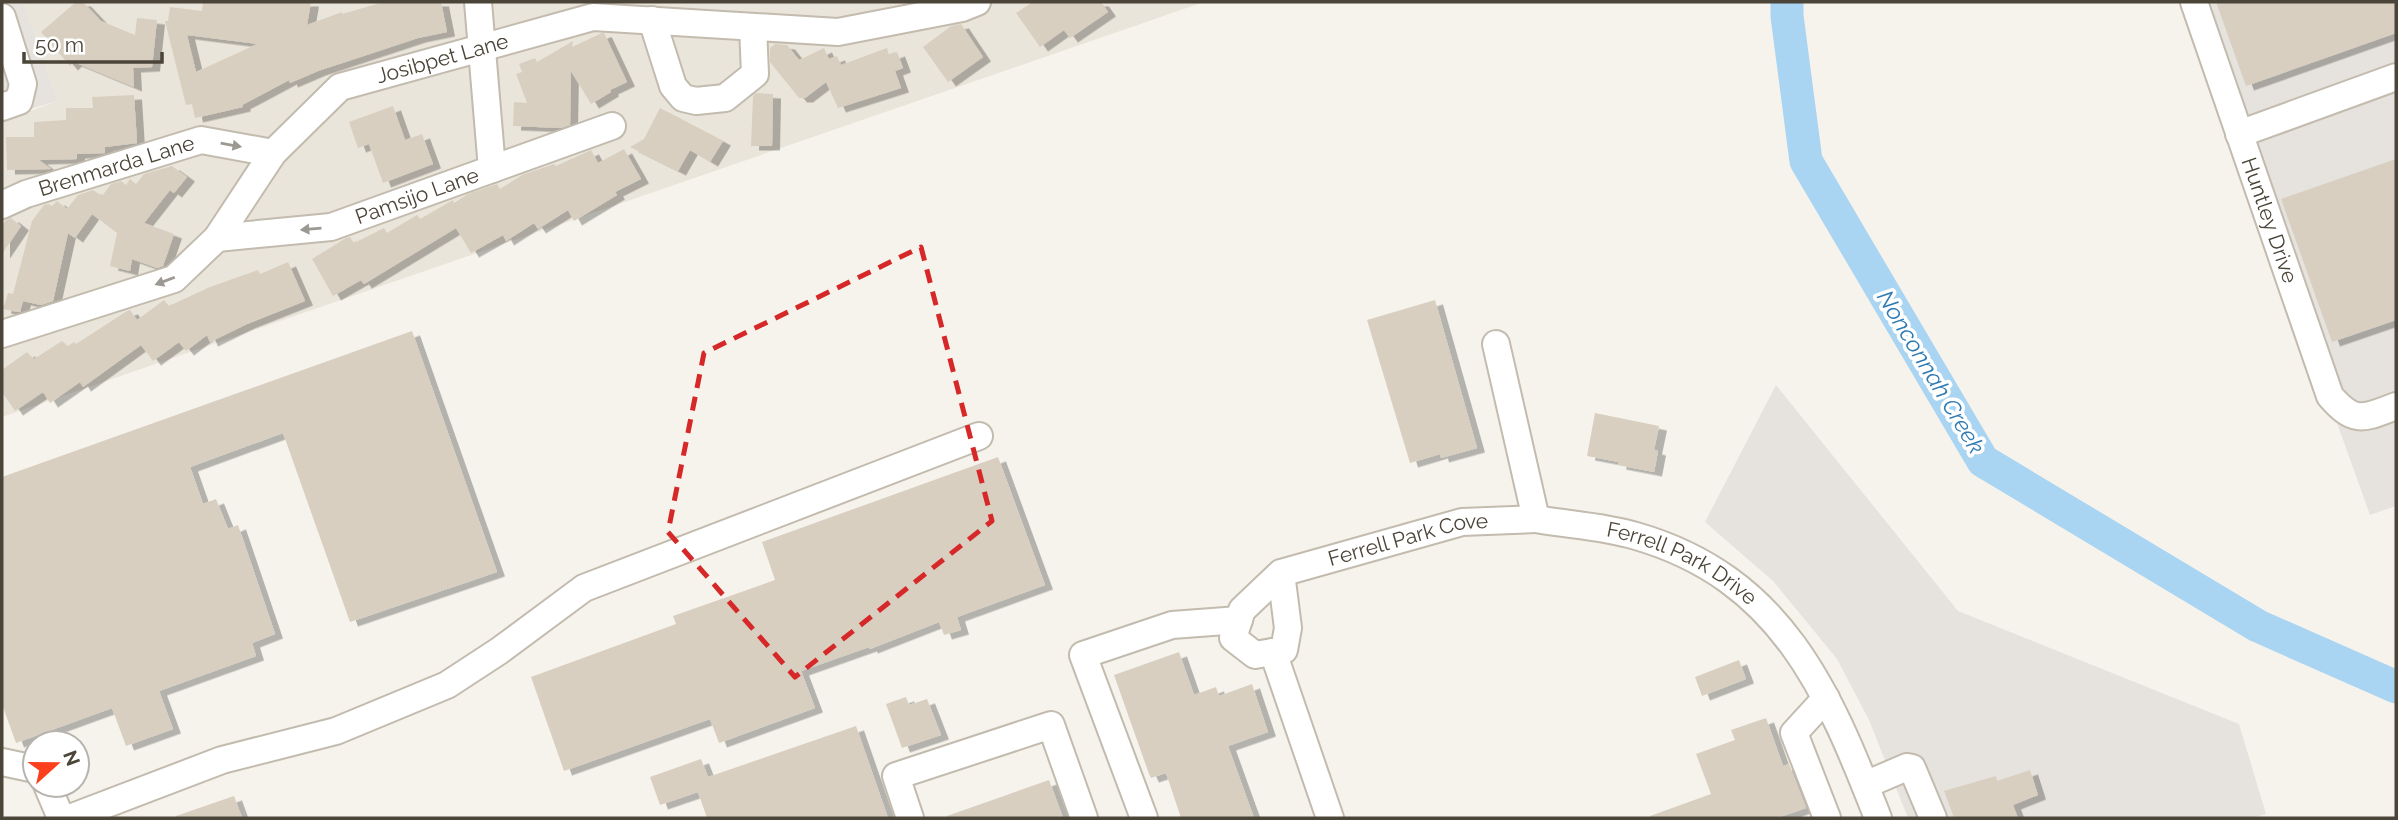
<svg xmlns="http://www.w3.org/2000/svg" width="2398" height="820" viewBox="0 0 2398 820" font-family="Raleway,sans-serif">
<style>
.residential{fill:#eae5da}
.industrial{fill:#e6e2dd}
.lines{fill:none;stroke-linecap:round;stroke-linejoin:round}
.river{stroke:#a9d4f2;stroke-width:33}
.building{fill:#d8cfc1;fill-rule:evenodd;filter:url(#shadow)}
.minor-casing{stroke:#c2bbae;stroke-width:30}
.minor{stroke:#fff;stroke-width:26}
.oneway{fill:#9c9892}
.marked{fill:none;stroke:#d62828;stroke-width:5;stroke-dasharray:14 9;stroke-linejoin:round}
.labels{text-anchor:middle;stroke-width:7;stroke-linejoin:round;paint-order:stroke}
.street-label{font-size:21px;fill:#4b4439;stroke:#fff}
.water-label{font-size:23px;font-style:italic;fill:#2e7ab2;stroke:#fff}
</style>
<defs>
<filter id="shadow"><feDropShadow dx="8" dy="4.5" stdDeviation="0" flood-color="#0004"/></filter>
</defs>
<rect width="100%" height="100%" fill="#f6f3ec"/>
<polygon class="residential" points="23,2 1204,2 2,417 2,121 58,101"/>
<g class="industrial">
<polygon points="2,2 23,2 58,101 2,117"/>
<polygon points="2186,2 2396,2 2396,506 2370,515"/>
<polygon points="1776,385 1958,611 2239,724 2266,814 2252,818 1908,818 1869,720 1837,659 1773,581 1705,522"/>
</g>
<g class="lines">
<polyline class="river" points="1787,2 1787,16 1806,161 1983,461 2258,626 2396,687"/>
</g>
<g class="building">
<polygon points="76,2 83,2 101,21 135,35 137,18 157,20 152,67 133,68 134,87 74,62 70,66 41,32"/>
<path d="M203 2H311L307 25 342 12V14L384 2H441L447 32 418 38 318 71 290 83 289 80 242 105 243 107 195 118 192 104 186 105 165 21H168L170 7 202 11ZM187 35 257 44 196 72Z"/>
<polygon points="1033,2 1101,2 1108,12 1070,38 1064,30 1040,47 1016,13"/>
<polygon points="2216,2 2396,2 2396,33 2246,86"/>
<polygon points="961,24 983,57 948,82 923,47 951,26"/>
<polygon points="602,33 604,33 627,82 610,90 611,92 591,104 571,71 570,125 561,128 513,126 514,102 527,103 516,74 522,72 519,64 535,58 537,62 573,41 572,47"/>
<polygon points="775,44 787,45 799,60 824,48 829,59 837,56 841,65 887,48 889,55 897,52 903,68 895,71 901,88 838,108 826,82 805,98 799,98 770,62 770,48"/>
<polygon points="756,93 773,94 772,146 751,146 753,96"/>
<polygon points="134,95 137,143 105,147 105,153 77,154 77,159 39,160 51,169 7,170 6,137 34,137 34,122 66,120 66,108 93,108 92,97"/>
<polygon points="393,106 405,140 422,134 433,164 383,183 369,144 358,148 349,122"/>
<polygon points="660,108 723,141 710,162 690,150 678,171 630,147 644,139"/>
<polygon points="624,149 641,179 615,192 617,195 574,221 568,210 538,229 534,223 506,241 503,235 471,253 456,228 364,284 361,280 333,296 312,259 346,238 350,237 354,243 384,228 387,233 417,215 420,219 453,200 454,203 468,194 497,184 500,189 522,175 554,164 556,166 591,150 598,163"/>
<polygon points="2396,159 2396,320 2332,342 2281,199"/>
<polygon points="172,166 187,177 174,193 170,190 144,223 174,234 163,266 157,268 132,259 130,271 110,266 117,233 92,214 75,238 68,233 53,301 41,305 23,301 20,312 18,312 3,309 8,293 13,294 32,221 44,205 48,204 52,206 57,201 67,209 78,195 93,190 102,196 111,184 121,181 126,185 130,179 136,184 144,174"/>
<polygon points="11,218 21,226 2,254 2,226 6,220"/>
<polygon points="288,262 305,301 247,324 210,342 207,335 186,351 179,342 153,361 141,345 83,387 80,382 50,403 43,392 15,411 2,392 2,370 27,352 34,359 62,341 68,346 74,342 76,344 127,311 130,310 137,320 164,300 169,306 210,287 258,270 260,274"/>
<polygon points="1435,300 1477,448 1441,458 1440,454 1410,463 1367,320"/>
<polygon points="412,331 497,572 350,622 283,433 190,467 203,504 216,499 228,529 238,525 275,634 252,643 256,656 159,691 173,729 126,746 112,708 16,743 2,704 2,477"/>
<polygon points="1595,413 1659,426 1654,450 1658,451 1654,472 1618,465 1619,462 1587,456"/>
<polygon points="998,457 1045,585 957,617 961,630 944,635 939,622 870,649 869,647 801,671 815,708 719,743 710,719 564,771 531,677 676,624 673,616 775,580 762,542"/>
<polygon points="1179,652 1194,695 1216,687 1219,696 1252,684 1268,732 1228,746 1254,818 1181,818 1166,773 1151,778 1149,774 1114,675"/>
<polygon points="1739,660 1746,679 1702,696 1695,677"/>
<polygon points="906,697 909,705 927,699 941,735 902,748 886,704"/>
<polygon points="1766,718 1783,766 1789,764 1806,808 1777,818 1650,818 1650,816 1711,794 1696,754 1735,740 1731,730"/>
<polygon points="856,726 888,818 707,818 698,792 660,805 650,777 701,759 708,777"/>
<polygon points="2030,770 2038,795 2013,805 2018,818 1954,818 1944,791 1996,776 1997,781"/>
<polygon points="1049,780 1063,818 948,818 947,816"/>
<polygon points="234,796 242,818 176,818 176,816"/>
</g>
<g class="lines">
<g class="minor-casing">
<g id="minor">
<polyline points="478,2 492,169"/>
<path id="s1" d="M2194 2 2330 396C2355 425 2364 418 2396 406"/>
<polyline points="2,17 23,84 19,101 2,107"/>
<polyline points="652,20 673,86 683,98 696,101 725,98 755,74 753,27"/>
<polyline points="2239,134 2396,77"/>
<path id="s2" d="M2 205 26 194 201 140 273 153"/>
<path id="s3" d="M217 238 331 227 612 126"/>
<path id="s4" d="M2 334 174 279 217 238 273 153 340 87 593 17 838 32 962 8 977 2"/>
<path id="s5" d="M1496 344 1536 519C1570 525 1603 526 1636 536 1781 578 1828 690 1878 818"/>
<path id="s6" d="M1281 573 1288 628 1284 650 1255 655 1233 638 1242 610 1281 573 1462 522 1536 519"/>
<polyline points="1273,652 1330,818"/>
<polyline points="1826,698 1794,733 1827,818"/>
<polyline points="2,762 35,769"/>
<polyline points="47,785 61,818"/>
<polyline points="1865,785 1907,767 1912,768 1933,818"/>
<polyline points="70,818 222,760 336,731 447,685 499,651 584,588 979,436"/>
<polyline points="910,818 896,776 1051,725 1084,818"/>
<polyline points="1144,818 1083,655 1172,625 1239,620"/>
</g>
</g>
<use href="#minor" class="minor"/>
</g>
<defs><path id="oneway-solid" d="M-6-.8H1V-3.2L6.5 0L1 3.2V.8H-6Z" transform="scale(1.75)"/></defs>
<g class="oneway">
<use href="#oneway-solid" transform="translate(231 145) rotate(10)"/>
<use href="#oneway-solid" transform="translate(311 229) rotate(175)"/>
<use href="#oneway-solid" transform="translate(165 281) rotate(159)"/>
</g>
<path class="marked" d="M921 247 992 521 795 677 668 532 704 353Z"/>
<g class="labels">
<g class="street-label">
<text dy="7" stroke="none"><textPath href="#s4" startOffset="542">Josibpet Lane</textPath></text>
<text dy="7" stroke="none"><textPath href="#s2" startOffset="121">Brenmarda Lane</textPath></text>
<text dy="7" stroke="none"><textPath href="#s3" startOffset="206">Pamsijo Lane</textPath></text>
<text dy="7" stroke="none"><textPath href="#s1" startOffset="231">Huntley Drive</textPath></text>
<text dy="7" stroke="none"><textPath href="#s6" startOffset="350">Ferrell Park Cove</textPath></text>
<text dy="7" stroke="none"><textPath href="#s5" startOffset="334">Ferrell Park Drive</textPath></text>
</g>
<g class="water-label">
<text transform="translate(1931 372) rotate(59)" y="8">Nonconnah Creek</text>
</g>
</g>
<rect width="2398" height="820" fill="none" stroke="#4b4439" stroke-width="7"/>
<g transform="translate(56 764) rotate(69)"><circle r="33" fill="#ffffff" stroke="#b7b4b0" stroke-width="2"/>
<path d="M0-5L12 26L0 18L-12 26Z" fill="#fc3f1d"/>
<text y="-10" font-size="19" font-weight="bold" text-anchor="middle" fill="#4b4439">N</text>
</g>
<path d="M24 52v10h138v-10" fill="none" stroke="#4b4439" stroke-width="3.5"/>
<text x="35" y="52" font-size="21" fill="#4b4439" stroke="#ffffff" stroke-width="5" paint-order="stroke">50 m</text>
</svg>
